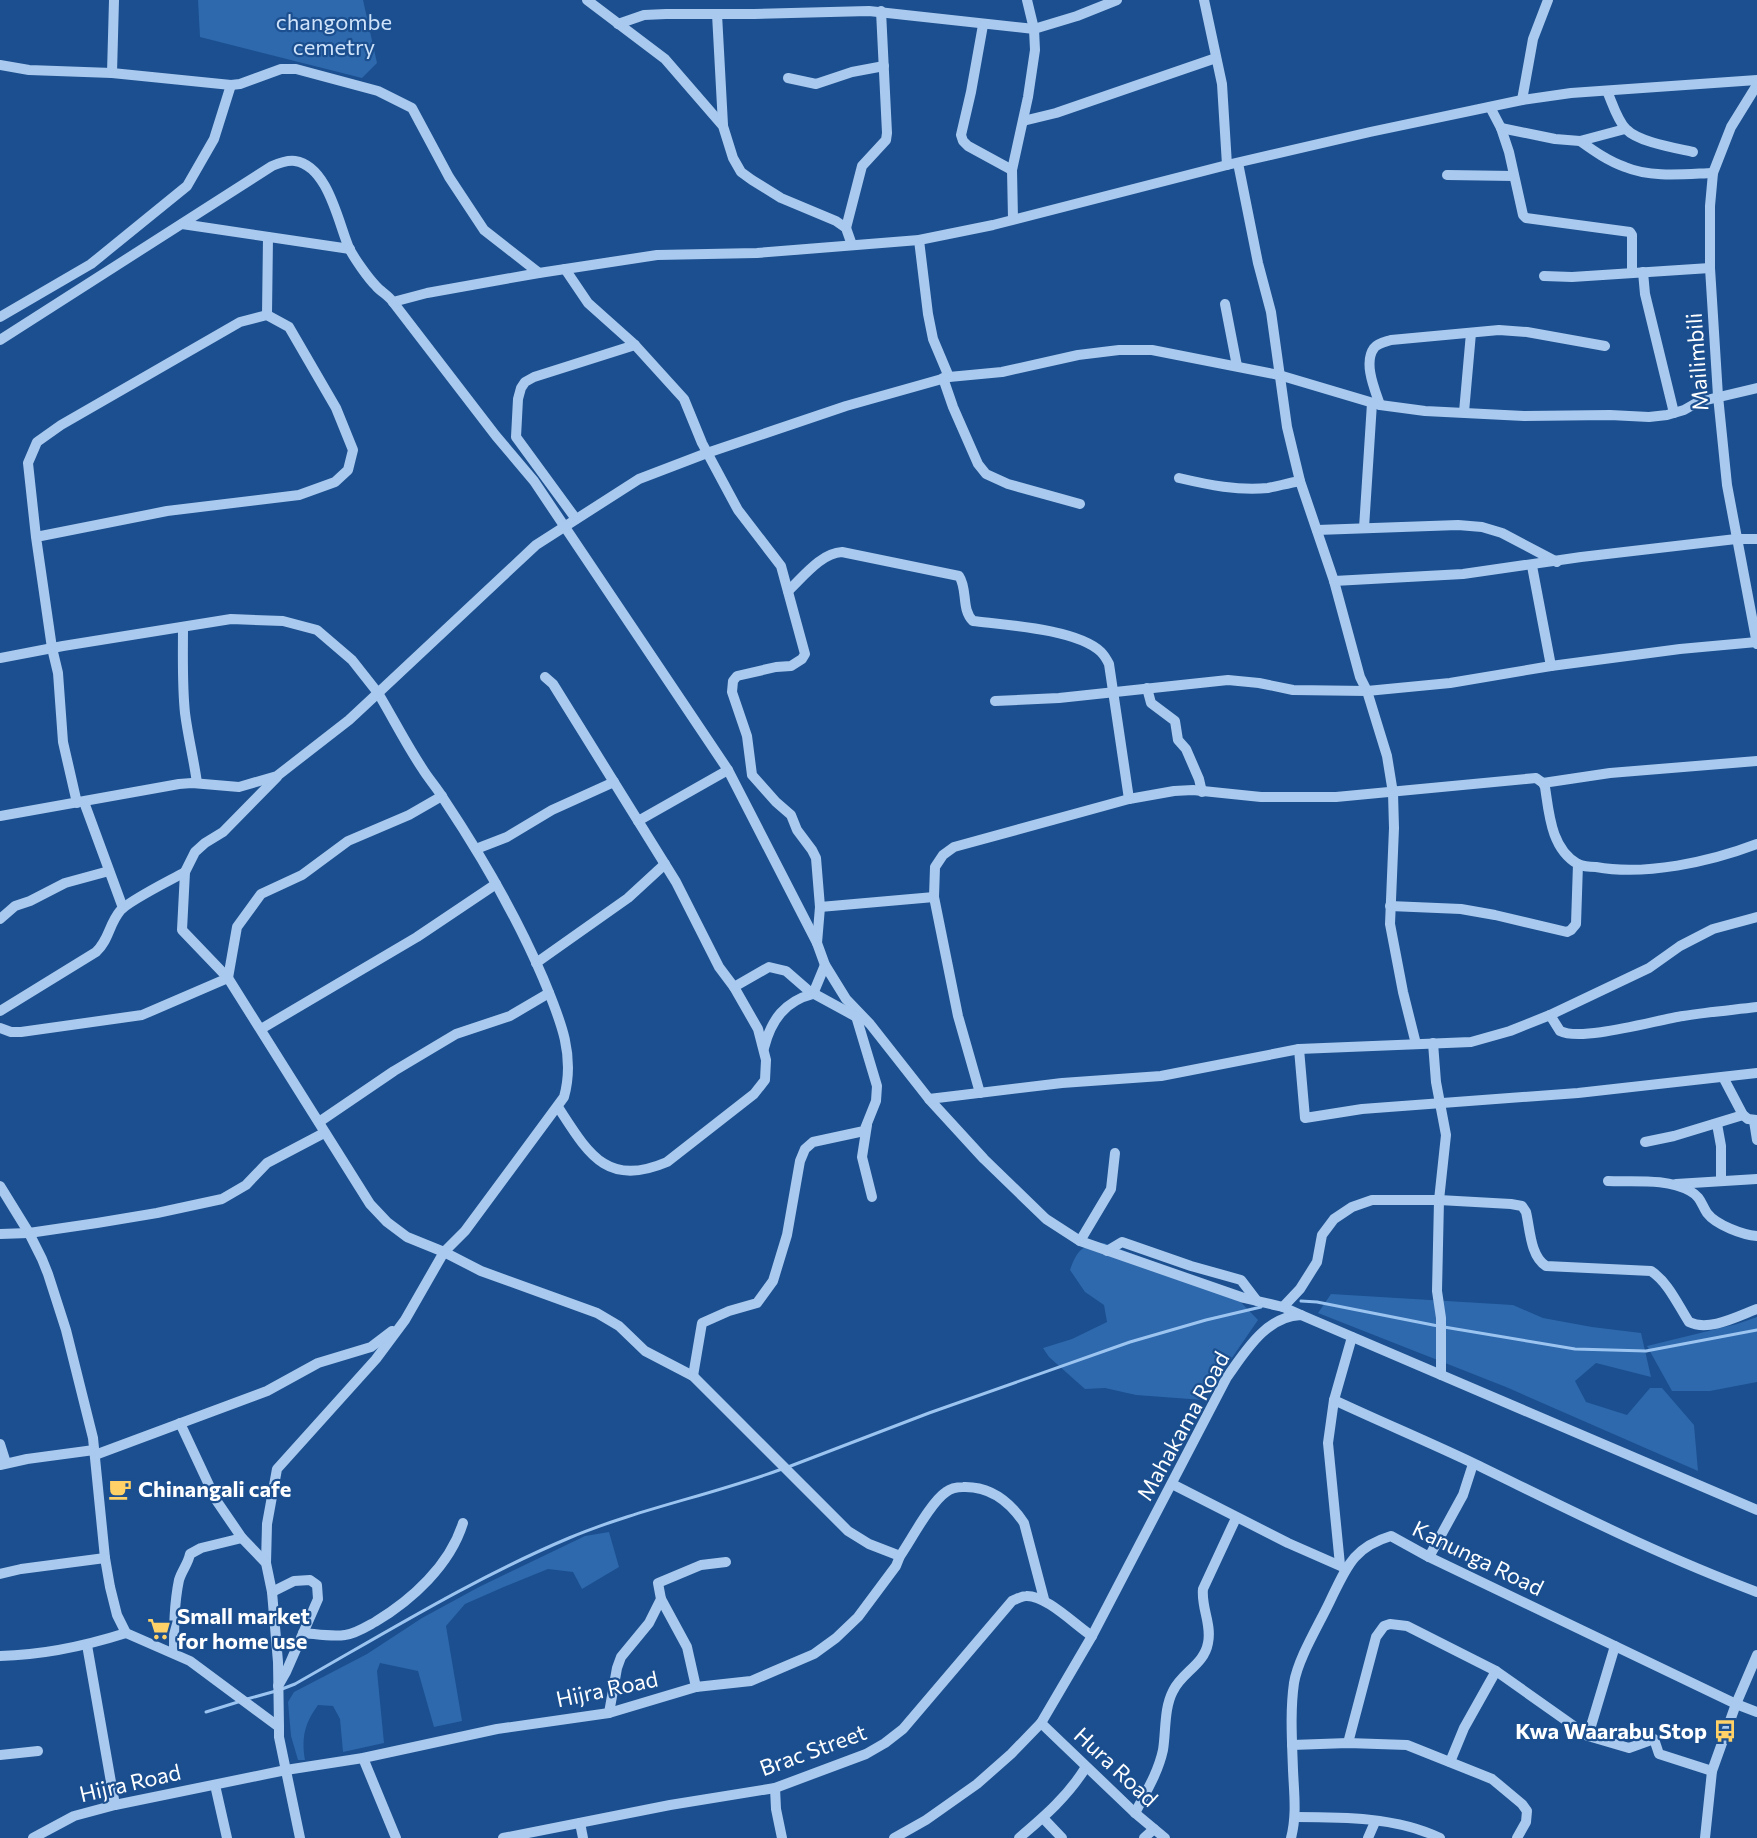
<svg xmlns="http://www.w3.org/2000/svg" width="1757" height="1838" viewBox="0 0 1757 1838" font-family="Commissioner,sans-serif">
<style>
.green{fill:#2e69ad}
.lines{fill:none;stroke-linecap:round;stroke-linejoin:round}
.stream{stroke:#9cc4f0;stroke-width:3}
.minor{stroke:#a9c9ee;stroke-width:10}
.labels{text-anchor:middle;stroke-width:4.5;stroke-linejoin:round;paint-order:stroke}
.park-label{font-size:22px;fill:#cfe3fa;stroke:#1b4f8f}
.street-label{font-size:22px;fill:#fff;stroke:#1b4f8f}
.poi-label{font-size:22px;font-weight:bold;fill:#fff;stroke:#1b4f8f;text-anchor:start}
</style>
<rect width="100%" height="100%" fill="#1b4f8f"/>
<g class="green">
<polygon points="198,0 363,0 377,63 362,78 200,37"/>
<path d="M1104 1243 1230 1291 1258 1320 1203 1400 1136 1395 1105 1388 1085 1389 1049 1357 1043 1348 1072 1339 1107 1322 1104 1305 1085 1292 1070 1270C1077 1250 1082 1245 1104 1243Z"/>
<polygon points="1331,1294 1513,1305 1543,1318 1592,1327 1641,1333 1651,1377 1596,1363 1575,1381 1586,1402 1627,1415 1650,1388 1662,1388 1694,1425 1698,1471 1506,1387 1318,1313"/>
<polygon points="1757,1317 1757,1382 1710,1391 1672,1391 1647,1346 1737,1324"/>
<path d="M609 1532 619 1567 582 1589 573 1572 548 1569 506 1586 465 1604 446 1626 462 1721 434 1727 418 1671 380 1663 377 1671 384 1743 343 1752 340 1719 333 1706 318 1705C305 1723 301 1737 305 1760H298L291 1736 288 1702 294 1692 367 1654 422 1618 479 1587 585 1536Z"/>
</g>
<g class="lines">
<g class="stream">
<polyline points="1301,1301 1317,1302 1438,1326"/>
<polyline points="1444,1327 1575,1349 1646,1351 1757,1330"/>
<polyline points="788,1467 929,1413 1130,1342 1206,1320 1261,1307"/>
<path d="M282 1689 295 1684C385 1633 474 1578 569 1538 638 1509 712 1495 782 1469"/>
<polyline points="247,1699 276,1691"/>
<polyline points="206,1712 238,1702"/>
</g>
<g class="minor">
<polyline points="587,0 665,59 723,126 733,158 741,172 752,180 781,198 836,221 846,228 852,245"/>
<polyline points="1204,0 1222,84 1227,165"/>
<polyline points="717,14 723,125"/>
<polyline points="618,24 644,15 666,14 754,14 869,11 1034,29 1077,16 1117,0"/>
<polyline points="983,25 971,92 961,135 963,141 968,146 1012,170"/>
<polyline points="0,65 29,70 112,73 231,85 240,84 281,69 296,69 378,91 412,108 449,177 484,230 539,273"/>
<polyline points="112,73 114,0"/>
<polyline points="788,78 816,84 852,72 884,66"/>
<polyline points="1757,85 1731,127 1713,173 1710,206 1710,268 1718,396 1727,485 1757,644"/>
<path d="M1607 91C1612 102 1617 120 1626 129 1638 142 1675 148 1693 152"/>
<polyline points="1522,100 1533,39 1548,0"/>
<polyline points="1490,107 1501,128 1509,152 1523,215 1526,218 1630,232 1632,235 1632,273"/>
<polyline points="1023,121 1056,113 1216,58"/>
<polyline points="1501,128 1555,139 1580,141 1625,129"/>
<path d="M1580 141C1594 151 1608 161 1625 167 1651 178 1685 174 1713 173"/>
<polyline points="1238,163 1258,263 1271,312 1287,427 1300,481 1334,581 1360,677 1367,691 1387,756 1393,793 1394,828 1390,924 1403,992 1416,1044"/>
<polyline points="1447,175 1514,176"/>
<polyline points="1013,219 1012,170 1028,97 1035,50 1034,29 1027,0"/>
<polyline points="182,224 350,249"/>
<polyline points="846,228 862,166 886,140 887,133 881,11"/>
<polyline points="919,240 928,314 933,339 949,377"/>
<polyline points="565,269 588,303 635,345 684,399 702,443 738,510 781,566 805,654 802,659 791,666 776,667 737,676 733,681 732,692 747,736 752,775 776,802 791,815 797,830 812,850 816,858 820,907 817,943"/>
<polyline points="1643,272 1645,294 1674,413"/>
<polyline points="1544,276 1572,277 1710,268"/>
<polyline points="393,302 496,436 534,481 728,770 817,943 825,965 846,999 870,1024 929,1099 984,1159 1046,1219 1080,1241 1244,1298 1283,1307 1301,1315"/>
<polyline points="1225,304 1237,366"/>
<polyline points="267,315 268,237"/>
<polyline points="0,317 91,264 187,186 214,139 231,85"/>
<path d="M0 340 272 166C279 163 287 160 295 161 328 166 338 222 349 248 354 258 368 278 376 286 381 292 388 295 393 302L427 293 539 273 657 255 757 253 919 240 993 225 1227 165 1370 132 1522 100 1571 93 1757 80"/>
<polyline points="943,378 953,407 978,464 986,474 1008,484 1080,504"/>
<path d="M1380 405C1375 390 1363 363 1374 348 1378 343 1385 342 1391 340L1499 330 1527 332 1605 346"/>
<polyline points="1464,412 1471,333"/>
<path d="M1179 478C1209 485 1238 491 1268 488 1278 486 1289 483 1300 481"/>
<polyline points="576,519 516,437 518,399 521,388 525,382 534,377 635,345"/>
<polyline points="1364,528 1372,403"/>
<polyline points="1317,530 1458,525 1482,527 1502,533 1557,562"/>
<polyline points="36,537 167,511 299,495 335,482 348,470 353,450 336,408 289,327 267,315 240,322 61,425 37,442 28,463 36,537 52,648 58,673 63,742 77,803"/>
<polyline points="1532,566 1551,666"/>
<polyline points="1334,581 1463,574 1581,557 1736,539 1757,539"/>
<path d="M788 591C803 577 821 553 842 552L959 576C968 589 961 610 973 621 1006 625 1077 629 1101 652 1105 656 1107 660 1109 664L1129 799"/>
<path d="M183 627C183 656 182 684 185 713 188 737 194 760 197 783"/>
<polyline points="0,658 63,646 231,619 283,621 317,630 352,660 378,693 536,545 639,479 707,453 846,406 949,377 1002,372 1078,355 1119,350 1152,350 1279,375 1380,405 1425,411 1524,416 1610,415 1649,417 1667,415 1684,410 1698,402 1757,388"/>
<path d="M545 677 553 684 676 882 719 967 734 987 758 1029 766 1060 765 1080 754 1094 667 1162C606 1188 588 1153 558 1107"/>
<polyline points="1147,688 1151,703 1175,721 1178,740 1186,749 1199,779 1202,792"/>
<polyline points="995,701 1059,698 1228,680 1259,683 1293,690 1367,691 1450,683 1551,666 1680,649 1757,642"/>
<polyline points="277,777 223,832 205,843 195,852 185,872 182,930 228,978 370,1204 387,1222 407,1237 444,1252 481,1271 597,1313 619,1326 645,1351 693,1376 848,1531 869,1544 900,1556"/>
<polyline points="1543,783 1610,773 1757,761"/>
<polyline points="84,802 123,908"/>
<path d="M0 816 179 784 192 783 239 787 277 776 349 720 378 693C393 718 406 744 422 768 428 778 437 788 443 798 481 855 516 915 543 978 559 1017 576 1054 564 1097L465 1231 444 1252 405 1320 376 1359 277 1469 267 1524 266 1563"/>
<polyline points="638,821 728,770"/>
<polyline points="476,849 507,837 552,810 614,782"/>
<polyline points="1390,906 1461,909 1495,915 1567,932 1571,930 1576,924 1578,864"/>
<polyline points="820,907 934,897"/>
<polyline points="0,919 15,906 30,901 65,883 109,871"/>
<polyline points="536,963 628,898 665,864"/>
<polyline points="734,987 769,967 786,971 809,991 862,1020"/>
<path d="M0 1011 96 952C109 940 109 924 120 911 128 901 171 880 185 872"/>
<path d="M1550 1015 1560 1031C1582 1042 1656 1020 1683 1016 1708 1012 1732 1010 1757 1007"/>
<polyline points="0,1028 11,1032 21,1032 142,1015 228,978 237,927 261,894 302,875 348,841 409,815 442,796"/>
<polyline points="261,1029 417,937 496,884"/>
<polyline points="1433,1043 1436,1082 1446,1135 1439,1200 1437,1291 1441,1318 1441,1375"/>
<path d="M764 1048C771 1020 785 1001 813 994L825 965"/>
<polyline points="1299,1049 1305,1118 1362,1109 1578,1093 1757,1073"/>
<polyline points="1723,1077 1743,1115 1748,1119 1757,1120"/>
<path d="M980 1093 958 1016 934 897 935 867 943 855 954 847 1129 799 1174 791 1193 790 1261 797H1336L1536 778 1543 783 1545 787C1549 813 1551 849 1578 864 1582 866 1590 867 1596 867 1645 876 1710 862 1757 844"/>
<polyline points="929,1099 1062,1083 1161,1076 1299,1049 1471,1042 1510,1031 1550,1015 1649,968 1680,946 1713,929 1757,917"/>
<polyline points="1754,1121 1757,1140"/>
<polyline points="319,1122 394,1071 456,1034 510,1016 549,993"/>
<polyline points="1717,1124 1721,1146 1721,1181"/>
<polyline points="867,1125 862,1157 872,1197"/>
<polyline points="1645,1142 1674,1136 1743,1115"/>
<path d="M1608 1181C1634 1182 1667 1178 1690 1191 1701 1197 1701 1204 1707 1213 1716 1225 1743 1235 1757 1236"/>
<polyline points="1676,1184 1757,1179"/>
<polyline points="0,1186 29,1233 42,1259 48,1274 66,1330 93,1438 105,1558 110,1587 117,1615 126,1633 190,1661 279,1727 279,1737 300,1838"/>
<polyline points="0,1234 29,1233 97,1223 157,1213 222,1199 246,1185 267,1163 324,1133"/>
<polyline points="1080,1241 1111,1189 1115,1153"/>
<polyline points="1107,1251 1122,1242 1191,1266 1241,1280 1257,1301"/>
<path d="M1283 1307 1300 1289 1317 1262 1322 1235 1334 1219 1352 1207 1372 1200H1439L1511 1204 1522 1206 1526 1212C1530 1228 1530 1256 1546 1266L1651 1271C1668 1282 1678 1305 1689 1322 1709 1332 1738 1316 1757 1309"/>
<polyline points="693,1376 702,1323 729,1311 757,1303 773,1281 787,1235 800,1161 805,1149 813,1142 864,1131 876,1101 877,1086 856,1016"/>
<path d="M1334 1400C1381 1422 1429 1442 1475 1464 1568 1509 1660 1556 1757 1592"/>
<polyline points="180,1423 216,1500 242,1538 266,1563 272,1592 278,1662 279,1727"/>
<polyline points="0,1444 6,1463"/>
<polyline points="95,1455 267,1391 318,1363 371,1347 392,1331"/>
<polyline points="0,1465 27,1459 94,1450"/>
<polyline points="1172,1484 1288,1543 1345,1568"/>
<polyline points="1429,1557 1463,1495 1473,1464"/>
<polyline points="1340,1565 1328,1443 1334,1400 1352,1337"/>
<polyline points="0,1574 21,1569 105,1558"/>
<polyline points="272,1592 294,1581 310,1580 317,1585 318,1599 286,1672 278,1686"/>
<polyline points="661,1599 687,1647 696,1687"/>
<path d="M303 1633C316 1634 332 1637 345 1635 355 1634 366 1627 375 1622 412 1600 450 1565 463 1523"/>
<polyline points="87,1645 115,1805"/>
<path d="M174 1652C174 1628 174 1604 179 1580 182 1570 188 1564 190 1554L201 1548 242 1538"/>
<path d="M0 1656C44 1655 85 1646 126 1633"/>
<polyline points="609,1713 617,1668 621,1657 649,1623 661,1599 658,1583 701,1565 726,1562"/>
<polyline points="1041,1723 1135,1813 1165,1838"/>
<polyline points="1588,1736 1615,1646"/>
<polyline points="1348,1743 1376,1637 1384,1626 1390,1624 1407,1626 1496,1671 1588,1736 1629,1748 1654,1739 1659,1754 1712,1771"/>
<polyline points="1292,1745 1348,1743 1407,1745 1492,1779 1522,1804 1527,1811 1526,1822 1517,1838"/>
<polyline points="0,1755 38,1751"/>
<polyline points="363,1758 396,1838"/>
<polyline points="1450,1762 1464,1728 1496,1671"/>
<polyline points="215,1785 227,1838"/>
<polyline points="775,1788 776,1809 782,1838"/>
<path d="M1135 1813C1146 1792 1158 1773 1163 1750 1166 1731 1164 1708 1173 1691 1182 1672 1204 1665 1208 1643 1212 1624 1201 1608 1203 1589L1236 1518"/>
<path d="M1296 1817C1342 1817 1397 1817 1440 1838"/>
<polyline points="1043,1818 1062,1838"/>
<polyline points="580,1823 583,1838"/>
<path d="M33 1838 74 1816 115 1805 286 1770 363 1758 497 1729 609 1713 696 1687 751 1681 814 1654 836 1638 858 1617 896 1566 900 1556C911 1540 931 1502 946 1492 951 1488 958 1487 963 1487 991 1486 1010 1502 1024 1523L1044 1599"/>
<path d="M503 1838 670 1805 775 1788 866 1754 885 1743 903 1729 1012 1601C1017 1599 1021 1596 1026 1596 1046 1595 1075 1625 1092 1636"/>
<path d="M894 1838 926 1820 977 1784 1011 1754 1041 1723 1092 1636 1227 1377C1245 1352 1266 1316 1301 1315L1757 1510"/>
<path d="M1019 1838C1045 1816 1068 1796 1086 1767"/>
<polyline points="1144,1838 1154,1829"/>
<path d="M1291 1838C1297 1815 1294 1793 1293 1770 1292 1741 1290 1711 1294 1683 1298 1658 1320 1623 1331 1599 1347 1566 1354 1547 1391 1536L1429 1557 1736 1704 1757 1712"/>
<polyline points="1368,1838 1375,1822"/>
<polyline points="1705,1838 1712,1771 1736,1704 1757,1655"/>
</g>
</g>
<defs>
<g id="cafe-bare" transform="scale(1.8)"><path d="M-5.5-4.5H6V0H3Q3 3.5 0 3.5H-2.5Q-5.5 3.5-5.5 0ZM3-3.2v2h1.7v-2ZM-6 4.5H4V6H-6Z" fill="#ffd166" stroke="#1b4f8f" stroke-width="2.5" paint-order="stroke"/></g>
<g id="supermarket-bare" transform="scale(1.8)"><path d="M-6-5.5h2.5l.6 2H6L4.5 2H-2.5L-4.4-4H-6ZM-1.5 3.2a1.3 1.3 0 1 0 .1 0ZM3 3.2a1.3 1.3 0 1 0 .1 0Z" fill="#ffd166" stroke="#1b4f8f" stroke-width="2.5" paint-order="stroke"/></g>
<g id="bus-bare" transform="scale(1.8)"><path d="M-5-6H5V4H4V6H2V4H-2V6H-4V4H-5ZM-3.5-4V0h7V-4ZM-3.5 1.2v1.5H-2V1.2ZM2 1.2v1.5H3.5V1.2Z" fill="#ffd166" stroke="#1b4f8f" stroke-width="2.5" paint-order="stroke"/></g>
</defs>
<g fill-rule="evenodd">
<use href="#cafe-bare" x="120" y="1489"/>
<use href="#supermarket-bare" x="159" y="1629"/>
<use href="#bus-bare" x="1725" y="1731"/>
</g>
<g class="labels">
<g class="park-label">
<text x="334" y="30">changombe<tspan x="334" dy="25">cemetry</tspan></text>
</g>
<g class="street-label">
<text transform="translate(1697 362) rotate(-94)" y="8">Mailimbili</text>
<text transform="translate(1183 1426) rotate(-61)" y="8">Mahakama Road</text>
<text transform="translate(1478 1558) rotate(26)" y="8">Kanunga Road</text>
<text transform="translate(607 1689) rotate(-12)" y="8">Hijra Road</text>
<text transform="translate(813 1750) rotate(-20)" y="8">Brac Street</text>
<text transform="translate(1116 1767) rotate(43)" y="8">Hura Road</text>
<text transform="translate(130 1783) rotate(-13)" y="8">Hijra Road</text>
</g>
<g class="poi-label">
<text x="138" y="1497">Chinangali cafe</text>
<text x="177" y="1624">Small market<tspan x="177" dy="25">for home use</tspan></text>
<text x="1707" y="1739" text-anchor="end">Kwa Waarabu Stop</text>
</g>
</g>
</svg>
